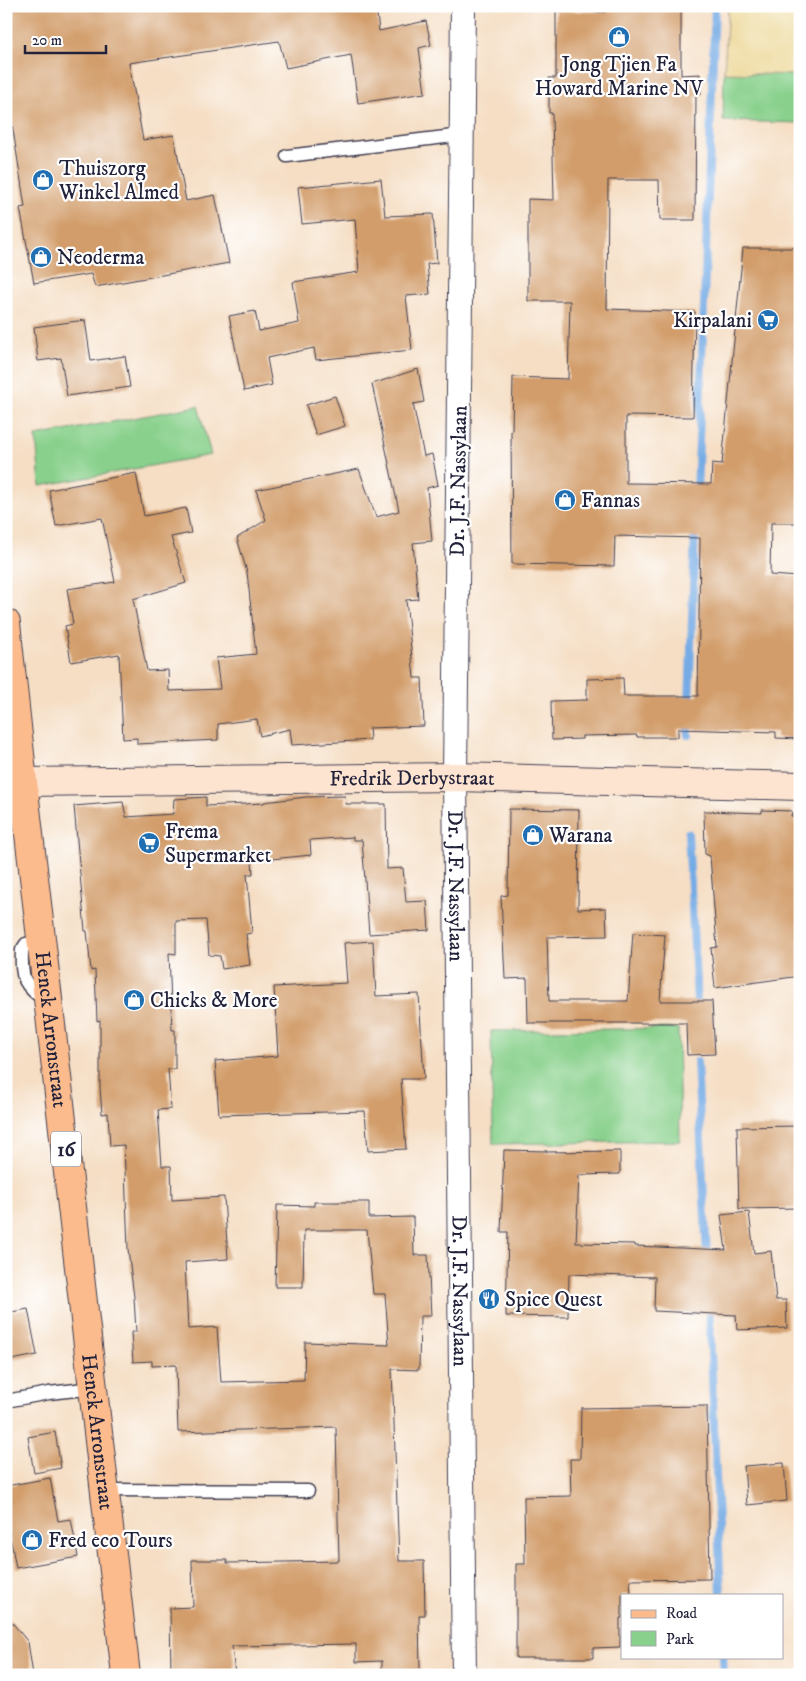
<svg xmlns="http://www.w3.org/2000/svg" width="806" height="1681" viewBox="0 0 806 1681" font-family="'IM FELL DW Pica',serif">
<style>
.green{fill:#88d08b;stroke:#557963}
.sand{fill:#eeda9e;stroke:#887e6c}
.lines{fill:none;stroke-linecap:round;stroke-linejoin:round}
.stream{stroke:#76ace5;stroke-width:8}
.building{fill:#d29d6b}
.service-casing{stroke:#423e50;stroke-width:15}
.minor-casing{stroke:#423e50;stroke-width:26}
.secondary-casing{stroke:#423e50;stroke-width:30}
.primary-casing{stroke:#423e50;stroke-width:30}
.service{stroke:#fff;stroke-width:12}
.minor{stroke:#fff;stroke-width:24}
.secondary{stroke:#fde4d1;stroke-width:28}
.primary{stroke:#fbbb8d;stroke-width:28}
.labels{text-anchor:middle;stroke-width:4.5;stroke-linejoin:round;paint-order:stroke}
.shield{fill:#fff;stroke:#646476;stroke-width:1}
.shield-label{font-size:20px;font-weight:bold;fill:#22223b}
.poi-label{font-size:21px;fill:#22223b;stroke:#fff;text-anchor:start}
.street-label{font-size:21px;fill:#22223b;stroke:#fff}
</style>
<rect width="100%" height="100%" fill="#fff"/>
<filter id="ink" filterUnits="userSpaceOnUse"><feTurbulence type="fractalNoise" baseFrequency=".02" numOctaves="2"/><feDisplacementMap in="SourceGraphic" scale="10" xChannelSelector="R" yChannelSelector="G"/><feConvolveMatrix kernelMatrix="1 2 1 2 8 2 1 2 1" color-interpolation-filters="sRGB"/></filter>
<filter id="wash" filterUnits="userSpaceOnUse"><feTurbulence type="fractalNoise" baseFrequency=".0096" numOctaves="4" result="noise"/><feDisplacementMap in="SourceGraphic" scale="20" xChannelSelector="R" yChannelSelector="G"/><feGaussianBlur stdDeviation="1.12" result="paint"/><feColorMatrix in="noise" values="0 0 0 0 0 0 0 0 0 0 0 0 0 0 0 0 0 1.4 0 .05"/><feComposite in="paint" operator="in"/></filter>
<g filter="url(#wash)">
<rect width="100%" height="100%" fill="#f5dec4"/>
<g class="green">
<polygon points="724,73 800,75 800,123 723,121"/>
<polygon points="198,406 211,455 40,486 36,436"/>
<polygon points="678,1028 680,1141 493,1144 491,1031"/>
</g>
<polygon class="sand" points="728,6 800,6 800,75 724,73"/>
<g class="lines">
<g class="stream">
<polyline points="697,494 715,6"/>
<polyline points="689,706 695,528"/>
<polyline points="688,735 688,720"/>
<polyline points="688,833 697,1001"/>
<polyline points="697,1062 707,1257"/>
<polyline points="709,1304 721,1595"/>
<polyline points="723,1657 724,1675"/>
</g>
</g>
<g id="blocks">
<g class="building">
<polygon points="6,6 376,6 379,31 426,21 431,45 419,48 425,93 358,103 351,55 286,68 279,41 129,63 143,140 174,135 186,201 215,195 229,263 95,287 91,274 34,283 20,208 25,207 7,91 12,90 6,53"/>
<polygon points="605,6 681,6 681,75 700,74 701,95 696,95 695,220 660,220 659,180 608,180 607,309 695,312 693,417 626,416 626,483 711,484 712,463 722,464 743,248 800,248 800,523 771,523 770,575 800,577 800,739 776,738 776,732 678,729 678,737 637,737 637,735 582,736 582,739 552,740 551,701 587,700 587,679 623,678 624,696 698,696 700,538 615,536 614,566 512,564 511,431 512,431 513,377 568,379 570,301 528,301 528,199 554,200 552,113 549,113 549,78 556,78 556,11 605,12"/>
<polygon points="381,179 385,216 433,214 437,263 427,264 430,294 406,296 412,350 316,360 314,348 267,358 272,385 244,391 229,316 255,311 259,331 299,323 293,282 359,272 355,219 302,224 298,187"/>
<polygon points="85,320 91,361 125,356 130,387 67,396 61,358 38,361 34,327"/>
<polygon points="418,369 424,402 413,404 424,456 432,454 438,485 427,488 432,541 413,543 418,599 406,600 414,678 422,678 424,726 369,728 370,740 292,745 290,729 260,736 257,719 218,724 218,740 137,744 137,738 123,739 119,654 71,662 65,626 73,624 67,589 115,582 102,518 56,526 49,490 136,473 144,516 186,508 191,533 171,537 186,583 133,599 147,671 168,670 169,691 220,689 216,658 256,654 247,572 237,538 266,520 256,490 359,469 376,517 399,511 372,384"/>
<polygon points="335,396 345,426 316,435 306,405"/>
<polygon points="345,796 346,804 386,804 387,869 403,868 406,902 427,901 429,930 369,934 362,840 353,840 353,837 310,840 311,855 252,861 253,874 247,874 252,933 246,934 250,965 222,969 220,956 209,955 206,920 176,921 176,954 169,953 172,1030 175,1030 175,1069 168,1069 171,1109 158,1110 162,1166 171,1166 172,1200 224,1197 228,1259 185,1262 188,1329 217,1327 221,1382 304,1380 305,1342 389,1345 385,1294 373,1294 367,1230 304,1230 303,1287 275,1287 277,1205 314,1206 314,1202 369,1202 369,1218 413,1217 414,1255 428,1255 431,1316 420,1316 419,1370 392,1369 399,1561 424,1561 425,1615 419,1615 420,1671 382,1672 382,1661 356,1662 356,1644 232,1646 235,1675 171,1675 170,1608 193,1607 192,1560 227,1560 227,1563 339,1561 336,1427 178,1432 176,1365 152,1366 152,1361 133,1362 131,1332 136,1332 134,1297 128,1249 124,1145 110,1146 108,1113 102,1114 100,1088 100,1020 97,1021 95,970 91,971 87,931 85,931 74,806 123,802 126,817 173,814 174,799 206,797 206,806 264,803 264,802 306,797"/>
<polygon points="509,809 579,810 578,909 606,908 607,936 547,937 549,1001 628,1001 633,933 665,935 660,1001 712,1001 715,1054 687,1055 686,1023 528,1023 527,978 505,979 501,896 508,895"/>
<polygon points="762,810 792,811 791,816 800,816 800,976 715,988 711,948 717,947 710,856 705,854 704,811 762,813"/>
<polygon points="373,941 376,996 419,994 424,1079 401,1079 406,1149 368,1151 365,1111 219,1115 215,1061 278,1056 274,987 347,983 344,943"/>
<polygon points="800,1126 800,1208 739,1209 737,1127"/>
<polygon points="504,1150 547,1151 546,1152 620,1151 620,1174 579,1175 576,1243 635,1244 635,1246 726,1250 721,1215 749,1212 754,1253 771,1251 776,1300 786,1300 787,1328 737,1330 736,1315 654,1311 655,1277 569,1274 568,1317 506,1316 508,1232 501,1232"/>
<polygon points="28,1309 37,1355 6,1361 6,1313"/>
<polygon points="707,1406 710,1579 630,1580 631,1595 622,1595 622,1618 620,1618 620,1647 593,1648 593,1658 516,1658 516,1564 525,1564 524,1497 571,1496 570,1459 580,1459 581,1408"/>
<polygon points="55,1432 61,1468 34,1473 28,1437"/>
<polygon points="784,1463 787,1501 747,1505 744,1466"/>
<polygon points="50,1478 58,1521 71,1519 78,1557 16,1568 6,1514 6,1486"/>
<polygon points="6,1615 28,1642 33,1675 6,1675"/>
</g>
</g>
</g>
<g filter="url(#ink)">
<use href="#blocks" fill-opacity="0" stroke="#423e50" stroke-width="1"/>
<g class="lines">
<g class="service-casing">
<g id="service">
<polyline points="287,156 462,135"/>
<path d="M42 942 26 944 22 950C21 980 23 984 47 1002"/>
<polyline points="6,1401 49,1393 94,1388"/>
<polyline points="106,1490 308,1491"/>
</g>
</g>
<g class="minor-casing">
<g id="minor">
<path id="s1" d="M463 6 455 777 464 1675"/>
</g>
</g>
<g class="secondary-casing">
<g id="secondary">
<path id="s2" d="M23 782 455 777 800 786"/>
</g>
</g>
<g class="primary-casing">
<g id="primary">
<path id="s3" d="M6 623 23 782 126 1675"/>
</g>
</g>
<use href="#service" class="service"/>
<use href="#minor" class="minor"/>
<use href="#secondary" class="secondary"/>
<use href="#primary" class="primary"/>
</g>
</g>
<defs>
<g id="shop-disc" transform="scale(1.125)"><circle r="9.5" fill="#1f6fb2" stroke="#fff"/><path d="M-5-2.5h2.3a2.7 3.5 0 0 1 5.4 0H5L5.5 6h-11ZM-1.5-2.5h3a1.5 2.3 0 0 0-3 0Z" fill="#fff"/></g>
<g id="supermarket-disc" transform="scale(1.125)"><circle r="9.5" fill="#1f6fb2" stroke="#fff"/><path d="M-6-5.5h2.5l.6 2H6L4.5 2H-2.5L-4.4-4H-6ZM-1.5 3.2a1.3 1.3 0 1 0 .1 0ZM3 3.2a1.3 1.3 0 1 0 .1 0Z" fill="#fff"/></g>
<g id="restaurant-disc" transform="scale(1.125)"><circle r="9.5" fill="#1f6fb2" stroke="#fff"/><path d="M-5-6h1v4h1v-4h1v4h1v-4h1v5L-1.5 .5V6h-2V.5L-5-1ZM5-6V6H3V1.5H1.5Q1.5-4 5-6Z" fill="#fff"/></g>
</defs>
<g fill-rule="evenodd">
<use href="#shop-disc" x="619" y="37"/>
<use href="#shop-disc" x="43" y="180"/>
<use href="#shop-disc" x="41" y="257"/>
<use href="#supermarket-disc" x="768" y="320"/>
<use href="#shop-disc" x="565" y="500"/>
<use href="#shop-disc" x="533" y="835"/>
<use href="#supermarket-disc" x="149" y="843"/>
<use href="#shop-disc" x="134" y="1000"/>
<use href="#restaurant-disc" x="489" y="1299"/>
<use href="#shop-disc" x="32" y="1540"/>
</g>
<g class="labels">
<rect class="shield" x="51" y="1131.5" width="30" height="35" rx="4"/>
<g class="shield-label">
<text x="66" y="1156">16</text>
</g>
<g class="poi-label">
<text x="619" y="71" text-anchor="middle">Jong Tjien Fa<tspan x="619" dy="24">Howard Marine NV</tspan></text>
<text x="59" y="175">Thuiszorg<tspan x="59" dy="24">Winkel Almed</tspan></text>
<text x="57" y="264">Neoderma</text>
<text x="752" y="327" text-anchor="end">Kirpalani</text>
<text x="581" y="507">Fannas</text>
<text x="165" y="838">Frema<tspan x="165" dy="24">Supermarket</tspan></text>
<text x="549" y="842">Warana</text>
<text x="150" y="1007">Chicks &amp; More</text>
<text x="505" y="1306">Spice Quest</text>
<text x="48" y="1547">Fred eco Tours</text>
</g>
<g class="street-label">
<text transform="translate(458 481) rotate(-89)" y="7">Dr. J.F. Nassylaan</text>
<text dy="7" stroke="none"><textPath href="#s2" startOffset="389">Fredrik Derbystraat</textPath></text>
<text dy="7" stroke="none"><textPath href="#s1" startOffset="880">Dr. J.F. Nassylaan</textPath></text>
<text dy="7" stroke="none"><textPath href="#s3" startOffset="409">Henck Arronstraat</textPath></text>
<text dy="7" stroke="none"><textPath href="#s1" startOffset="1285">Dr. J.F. Nassylaan</textPath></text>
<text dy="7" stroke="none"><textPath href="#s3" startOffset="814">Henck Arronstraat</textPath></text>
</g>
</g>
<rect width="806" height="1681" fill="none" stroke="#fff" stroke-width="25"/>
<rect x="621" y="1594" width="162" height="65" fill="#ffffff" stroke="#a7a7b1"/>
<rect x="631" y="1610" width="25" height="8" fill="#fbbb8d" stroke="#a7a7b1"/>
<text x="666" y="1618" font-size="15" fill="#22223b">Road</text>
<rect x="631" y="1631" width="25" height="15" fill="#88d08b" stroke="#a7a7b1"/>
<text x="666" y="1644" font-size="15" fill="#22223b">Park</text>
<path d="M25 45v8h81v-8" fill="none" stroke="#22223b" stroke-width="2.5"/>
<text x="32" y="45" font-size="15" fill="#22223b" stroke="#ffffff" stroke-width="4" paint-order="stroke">20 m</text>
</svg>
